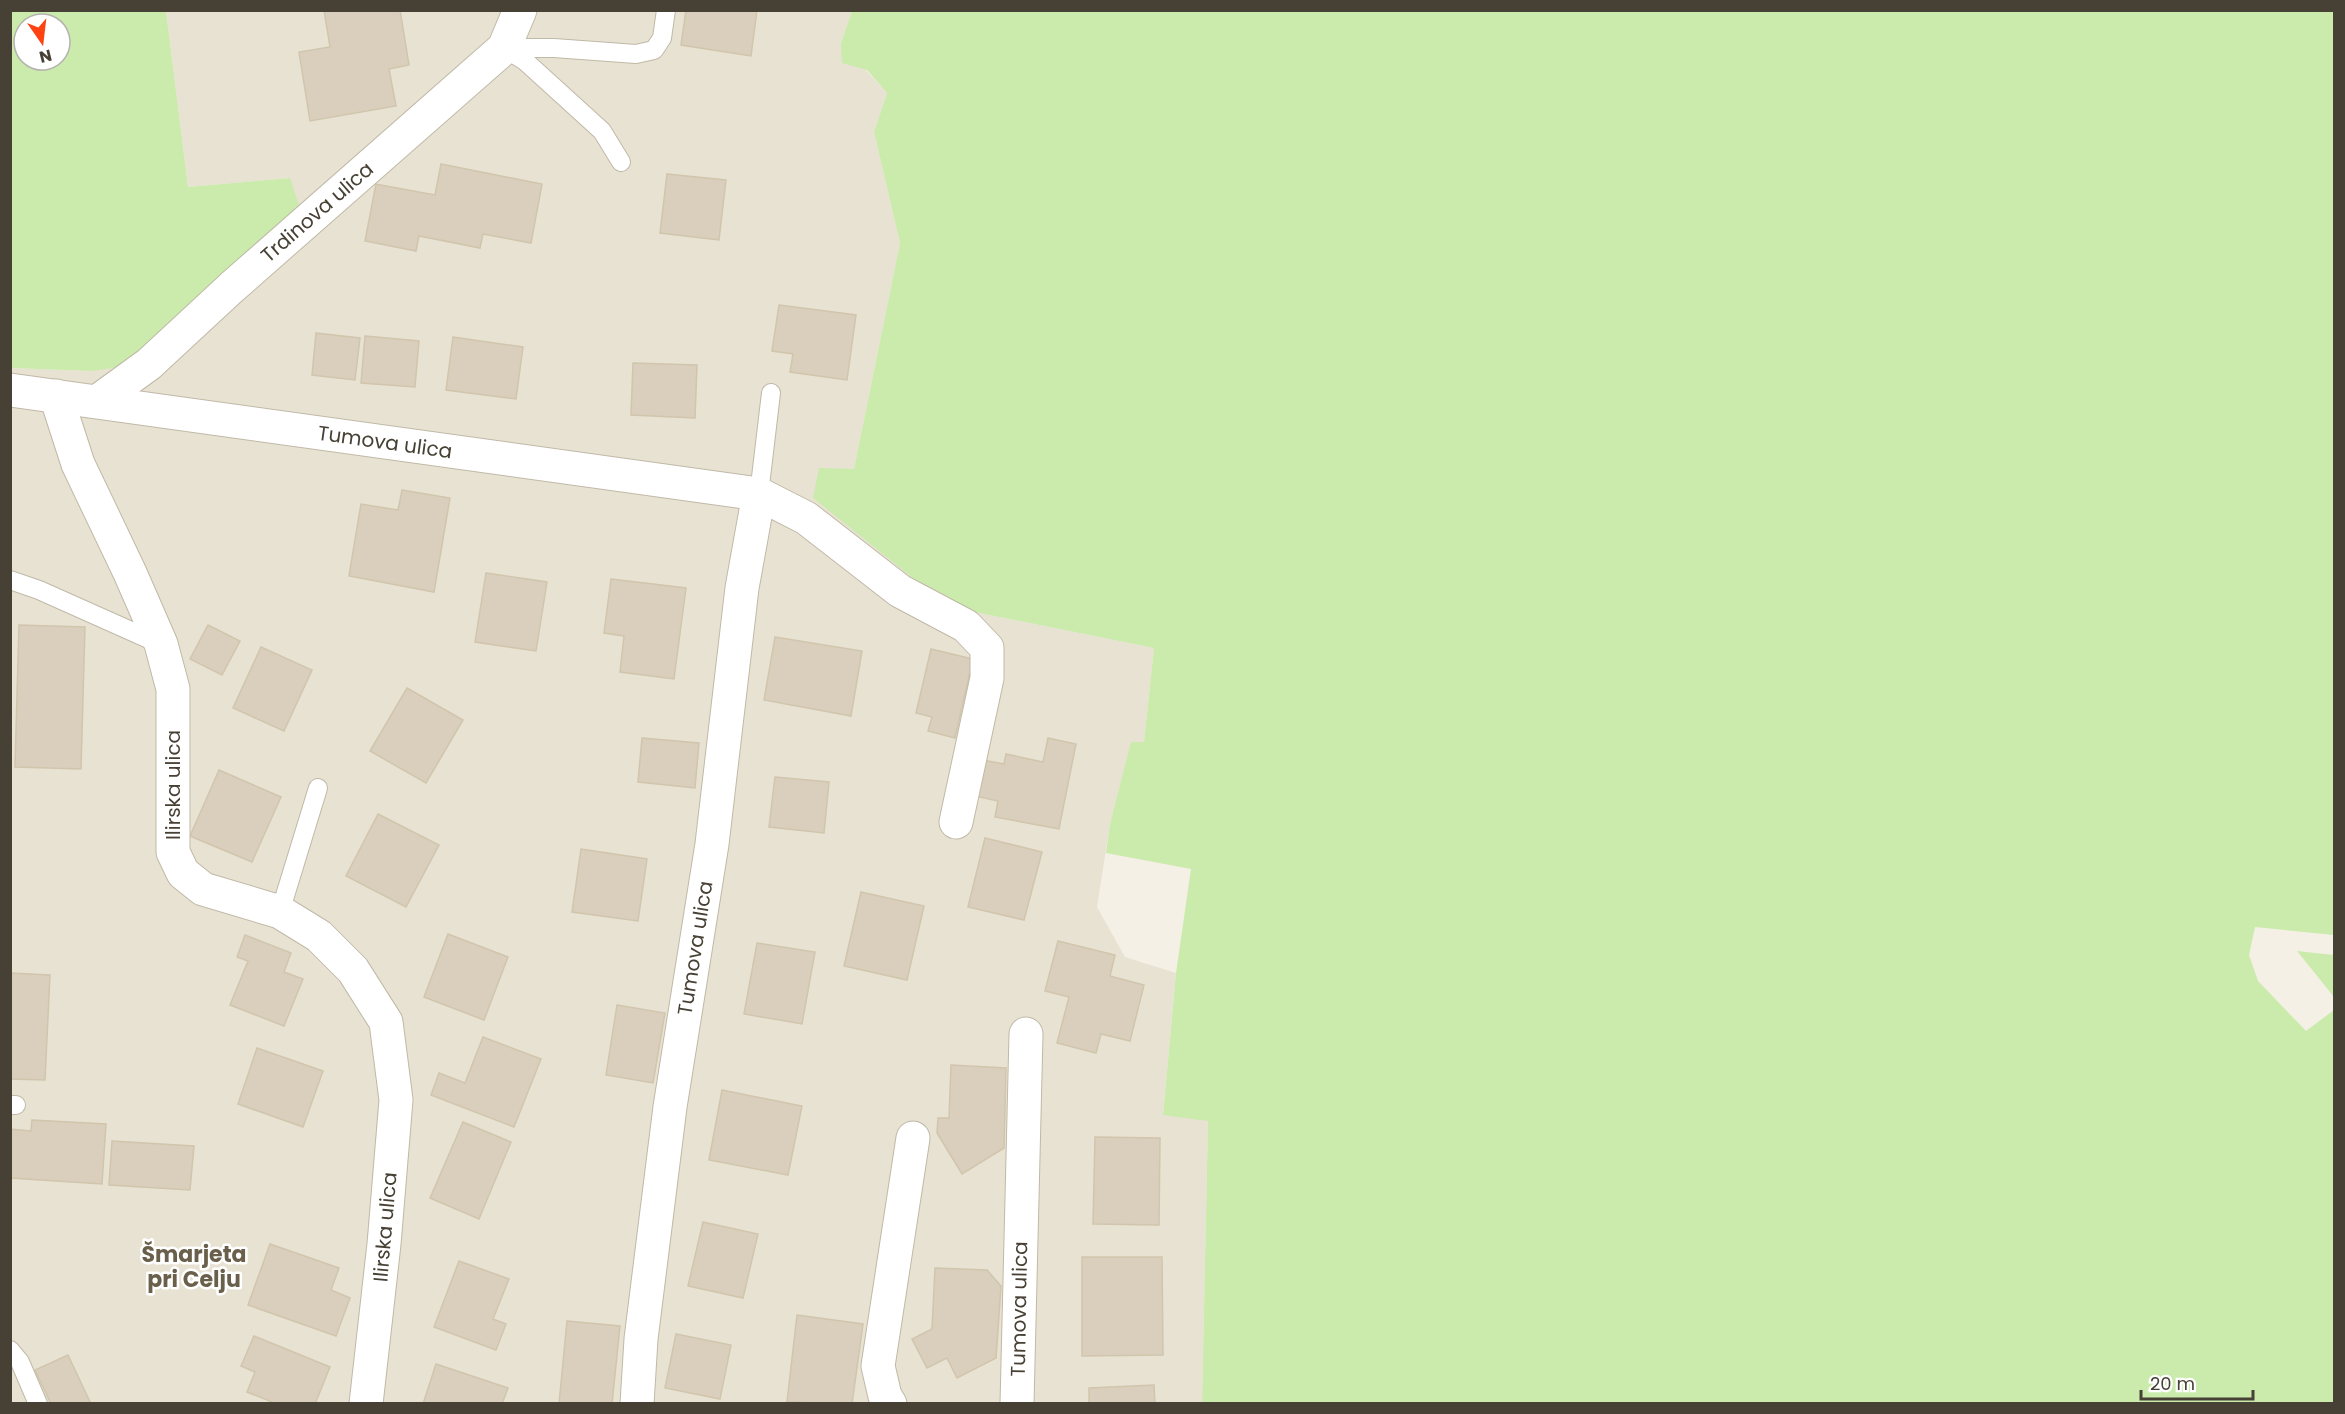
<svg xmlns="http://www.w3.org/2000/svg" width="2345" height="1414" viewBox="0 0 2345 1414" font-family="Poppins,sans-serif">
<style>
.residential{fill:#e8e2d3}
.green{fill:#caebab;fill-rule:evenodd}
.building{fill:#d9cfbc;stroke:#d1c5ac;stroke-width:1.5}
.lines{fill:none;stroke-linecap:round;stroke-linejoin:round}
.service-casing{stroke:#c0b9a7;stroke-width:20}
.minor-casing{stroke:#c0b9a7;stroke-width:35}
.service{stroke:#fff;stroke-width:18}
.minor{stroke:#fff;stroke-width:33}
.labels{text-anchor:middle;stroke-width:5;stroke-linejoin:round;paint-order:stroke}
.street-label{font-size:20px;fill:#474034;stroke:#fff}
.quarter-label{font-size:22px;font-weight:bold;fill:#6a5f4a;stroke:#fff}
</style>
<rect width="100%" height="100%" fill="#f4f0e5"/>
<polygon class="residential" points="166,11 852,11 841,43 887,93 874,132 900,243 854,469 813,498 960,609 1154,648 1144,742 1132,742 1110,824 1097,907 1125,957 1176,973 1163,1114 1208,1120 1202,1403 11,1404 11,368 92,371 290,178 188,187"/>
<g class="green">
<path d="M11 11H166L188 187 290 178 300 209 142 353 113 368 92 371 11 368ZM24 24H60V60H24Z"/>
<polygon points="852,11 2334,11 2334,935 2255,927 2249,955 2258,981 2306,1031 2334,1010 2334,1403 1202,1403 1208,1121 1163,1115 1176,973 1191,869 1106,853 1110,824 1131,742 1144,742 1154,648 960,609 929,591 813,498 819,468 854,469 900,243 874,132 887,93 867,70 842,63 841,43"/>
<polygon points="2297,951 2334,955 2334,997"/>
</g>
<g class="building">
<polygon points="324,10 400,10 409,65 389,69 396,106 310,121 299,52 330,47"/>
<polygon points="686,10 757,10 751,56 681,45"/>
<polygon points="441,164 542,184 531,243 483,234 480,248 419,236 416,251 365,241 376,184 435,195"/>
<polygon points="667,174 726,180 719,240 660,233"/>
<polygon points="779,305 856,315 847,380 790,372 793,354 772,351"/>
<polygon points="316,333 360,338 355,380 312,375"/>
<polygon points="365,336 419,341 415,387 361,383"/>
<polygon points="453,337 523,347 516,399 446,390"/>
<polygon points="633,363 697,365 695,418 631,415"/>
<polygon points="402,490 450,498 434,592 349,576 361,504 398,510"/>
<polygon points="486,573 547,582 536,651 475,642"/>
<polygon points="611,579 686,588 674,679 620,672 624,636 604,633"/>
<polygon points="19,625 85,627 81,769 15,767"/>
<polygon points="208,625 240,641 222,675 190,659"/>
<polygon points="775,637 862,651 851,716 764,700"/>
<polygon points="261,647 312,670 284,731 233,708"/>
<polygon points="931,649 973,659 955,738 928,731 932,717 916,713"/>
<polygon points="407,688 463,720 426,783 370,751"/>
<polygon points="642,738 699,743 695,788 638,782"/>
<polygon points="1048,738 1076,744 1059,829 995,817 998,801 975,796 983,760 1004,764 1006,754 1043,762"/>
<polygon points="219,770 281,797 252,862 190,836"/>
<polygon points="775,777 829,782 824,833 769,827"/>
<polygon points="378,814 439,845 406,907 346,876"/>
<polygon points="985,838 1042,852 1024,920 968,907"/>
<polygon points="581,849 647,859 638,921 572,912"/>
<polygon points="861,892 924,906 907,980 844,966"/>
<polygon points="448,934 508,957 484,1020 424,997"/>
<polygon points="245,935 291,953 284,972 303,979 284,1026 230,1005 248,961 237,957"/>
<polygon points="1058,941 1115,955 1110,976 1144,985 1130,1041 1101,1034 1096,1053 1057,1043 1069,997 1045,991"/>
<polygon points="757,943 815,952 802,1024 744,1014"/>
<polygon points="10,973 50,975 45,1080 10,1079"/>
<polygon points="617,1005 665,1013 653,1083 606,1075"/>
<polygon points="483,1037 541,1059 514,1127 431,1095 439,1073 465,1083"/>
<polygon points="257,1048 323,1071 303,1127 238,1104"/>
<polygon points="951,1065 1006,1068 1004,1148 962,1174 937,1133 938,1118 949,1118"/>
<polygon points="722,1090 802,1106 788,1175 709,1160"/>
<polygon points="32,1120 106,1124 102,1184 10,1178 10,1129 31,1131"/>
<polygon points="463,1122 511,1142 479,1219 430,1198"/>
<polygon points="1095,1137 1160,1138 1159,1225 1093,1224"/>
<polygon points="112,1141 194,1146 190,1190 109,1185"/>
<polygon points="703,1222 758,1234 743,1298 688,1286"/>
<polygon points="270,1244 339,1268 331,1290 350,1298 336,1336 248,1305"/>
<polygon points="1082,1257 1162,1257 1163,1355 1082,1356"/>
<polygon points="459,1261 509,1279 493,1319 506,1324 496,1350 434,1327"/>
<polygon points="935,1268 987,1270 1001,1286 996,1358 957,1378 947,1358 927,1368 912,1339 932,1329"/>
<polygon points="797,1315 863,1324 852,1404 787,1402"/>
<polygon points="567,1321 620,1326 612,1404 559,1404"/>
<polygon points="676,1334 731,1345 720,1399 665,1388"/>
<polygon points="254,1336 330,1367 315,1404 277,1404 247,1392 255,1372 241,1366"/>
<polygon points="68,1355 91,1404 51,1404 35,1370"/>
<polygon points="436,1364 508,1388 502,1404 423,1404"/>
<polygon points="1154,1385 1155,1404 1089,1404 1089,1388"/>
</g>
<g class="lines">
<g class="service-casing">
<g id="service">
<polyline points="504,48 554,48 636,54 654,50 662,38 666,10"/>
<polyline points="504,48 525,61 602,131 621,162"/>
<polyline points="759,494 771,393"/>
<polyline points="10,580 39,590 160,644"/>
<polyline points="280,912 318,788"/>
<polyline points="10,1105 16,1105"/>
<polyline points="10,1350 20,1362 38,1404"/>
</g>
</g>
<g class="minor-casing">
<g id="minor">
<polyline points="10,390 759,494 806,518 900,591 966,626 987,648 987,678 956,822"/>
<polyline points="56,396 78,464 130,573 161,644 173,689 173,852 183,873 203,889 280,912 319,936 353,970 386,1022 396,1100 384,1244 366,1404"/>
<polyline points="98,401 149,364 232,287 504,48 520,10"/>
<polyline points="637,1404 641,1339 670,1107 712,844 742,588 759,494"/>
<polyline points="890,1404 885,1396 878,1366 913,1138"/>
<polyline points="1017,1404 1026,1034"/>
</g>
</g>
<use href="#service" class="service"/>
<use href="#minor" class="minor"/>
</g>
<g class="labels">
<g class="street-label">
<text transform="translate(317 212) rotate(-41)" y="7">Trdinova ulica</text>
<text transform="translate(385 442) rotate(8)" y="7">Tumova ulica</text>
<text transform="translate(173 785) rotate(-90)" y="7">Ilirska ulica</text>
<text transform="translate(695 948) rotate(-81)" y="7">Tumova ulica</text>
<text transform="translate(385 1227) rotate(-85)" y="7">Ilirska ulica</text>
<text transform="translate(1019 1309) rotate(-89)" y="7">Tumova ulica</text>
</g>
<g class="quarter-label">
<text x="194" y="1262">Šmarjeta<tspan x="194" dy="25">pri Celju</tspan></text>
</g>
</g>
<rect width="2345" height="1414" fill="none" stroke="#474034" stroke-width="24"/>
<g transform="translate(42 42) rotate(166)"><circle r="28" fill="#ffffff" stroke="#b5b3ae" stroke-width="1.5"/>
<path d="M0-4.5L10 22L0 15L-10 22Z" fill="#ff4211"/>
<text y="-9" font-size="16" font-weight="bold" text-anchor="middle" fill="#474034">N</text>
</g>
<path d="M2141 1390v9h112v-9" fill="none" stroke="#474034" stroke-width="3"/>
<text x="2150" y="1390" font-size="18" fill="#474034" stroke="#ffffff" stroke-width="4.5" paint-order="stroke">20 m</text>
</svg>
